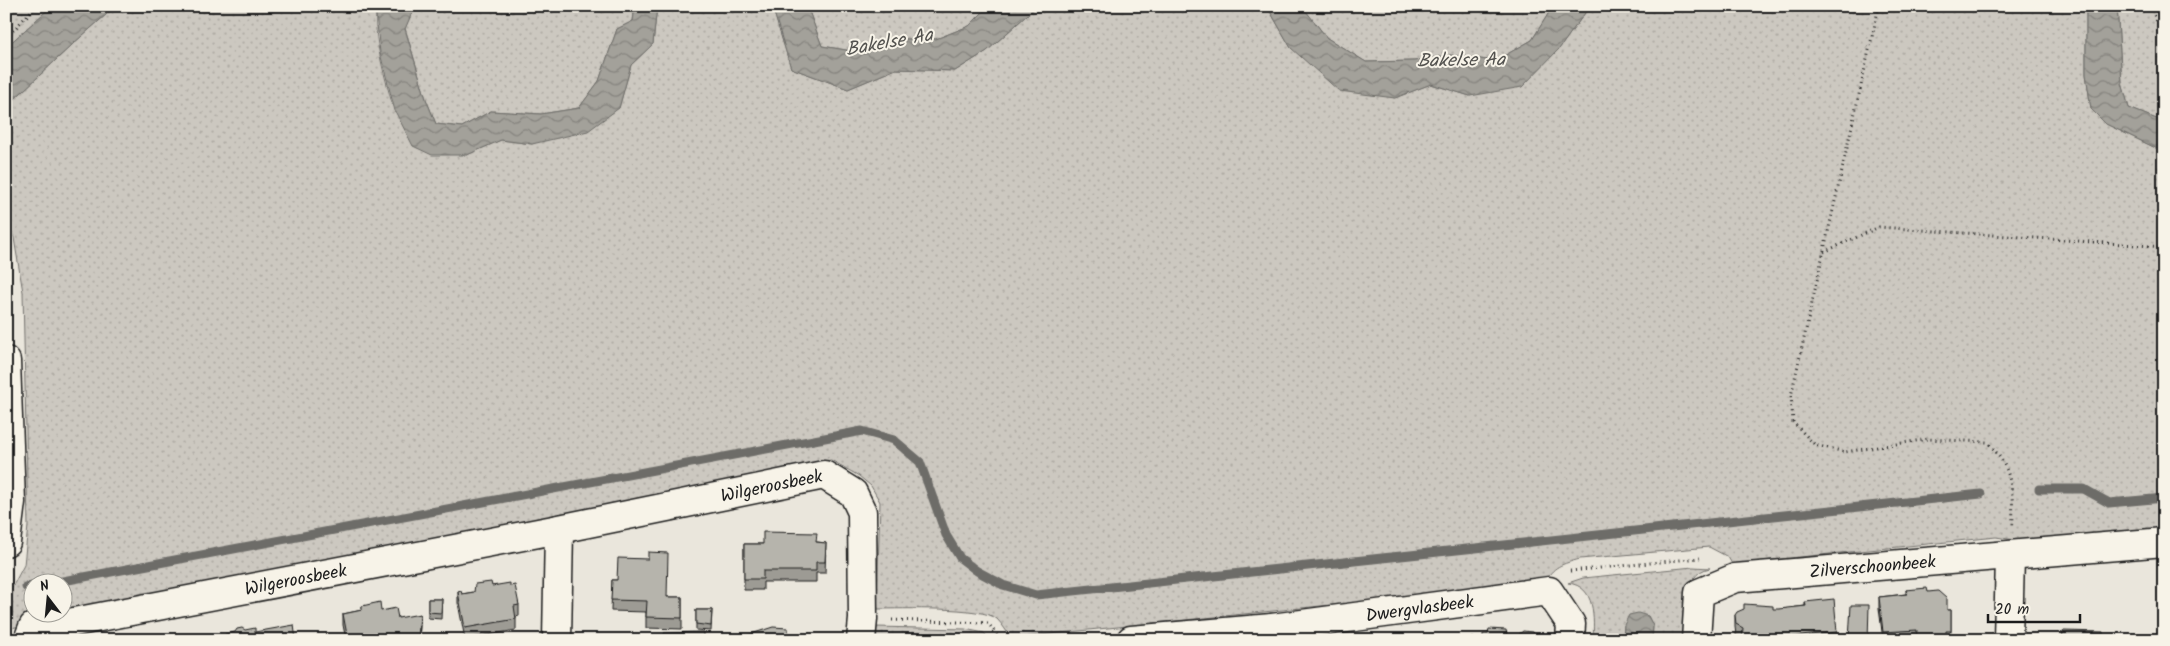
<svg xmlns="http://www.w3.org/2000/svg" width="2170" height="646" viewBox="0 0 2170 646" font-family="Kalam,sans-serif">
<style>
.grass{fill:url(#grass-dots);stroke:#74726e;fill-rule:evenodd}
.water{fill:url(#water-waves);stroke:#6d6c68}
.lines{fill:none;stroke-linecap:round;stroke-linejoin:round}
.stream{stroke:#6d6c68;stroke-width:9}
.minor-casing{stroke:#1c1c1c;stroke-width:31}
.path{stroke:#1c1c1c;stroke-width:3;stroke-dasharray:1 4;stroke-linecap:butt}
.minor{stroke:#f7f3e8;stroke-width:28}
.wall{fill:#9d9b94;stroke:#1c1c1c}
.shaded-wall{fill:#7f7e78;stroke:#1c1c1c}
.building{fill:#b6b4ac;stroke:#1c1c1c}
.labels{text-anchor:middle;stroke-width:4;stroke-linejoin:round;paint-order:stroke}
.street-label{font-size:18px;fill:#1c1c1c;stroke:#f7f3e8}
.water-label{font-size:19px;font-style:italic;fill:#52514e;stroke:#f7f3e8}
</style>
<defs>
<pattern id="grass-dots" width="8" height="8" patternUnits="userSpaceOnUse" patternTransform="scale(1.25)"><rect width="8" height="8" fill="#ccc8c0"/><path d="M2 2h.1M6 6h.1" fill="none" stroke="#afaba4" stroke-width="1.8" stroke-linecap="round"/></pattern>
<pattern id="water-waves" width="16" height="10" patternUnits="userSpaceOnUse" patternTransform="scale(1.25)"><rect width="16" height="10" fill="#a3a19a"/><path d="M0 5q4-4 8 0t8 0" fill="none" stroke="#84827d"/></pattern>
</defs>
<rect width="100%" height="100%" fill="#eae6dc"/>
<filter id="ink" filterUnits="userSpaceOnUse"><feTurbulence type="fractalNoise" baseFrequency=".02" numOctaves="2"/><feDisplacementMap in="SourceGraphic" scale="10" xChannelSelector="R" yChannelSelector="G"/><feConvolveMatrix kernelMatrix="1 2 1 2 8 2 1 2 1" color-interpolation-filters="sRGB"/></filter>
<g filter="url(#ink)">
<g class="grass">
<polygon points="6,6 52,6 6,47"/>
<path d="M116 6H377C371 35 387 83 394 111L467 155 501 140 532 144 619 108 631 65 653 44 657 6H772L791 68 848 89 896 69 955 71 987 51 1037 6H1267L1291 48 1394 98 1431 84 1470 96 1559 49 1590 6H2086V74L2091 109 2106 124 2164 152V528L2027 542 1996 537 1732 564 1728 557 1709 547 1580 559C1562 564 1553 566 1544 583L1011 638C1007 632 1002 624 997 619 983 606 900 609 877 609L880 502 871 486 859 476 831 460 6 629V599L24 565 28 526 23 292 14 238 6 215V107L74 43ZM32 584H62V614H32Z"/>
<polygon points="415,6 635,6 633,21 617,29 599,81 579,108 541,114 491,111 462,127 436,124 426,99 405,28"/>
<polygon points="807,6 989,6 969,26 936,39 897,39 852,51 822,46"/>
<polygon points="1302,6 1553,6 1532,40 1495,61 1450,55 1414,61 1366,62 1327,38"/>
<polygon points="2117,6 2164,6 2164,122 2129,108 2122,83"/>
<path d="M1693 567 1710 568C1681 573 1686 617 1684 640H1652L1653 626 1648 616 1624 625 1623 640H1593C1594 618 1596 586 1568 583L1583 578Z"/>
<polygon points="876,627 965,629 984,633 990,640 876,640"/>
</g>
<g class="water">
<polygon points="52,6 116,6 74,43 6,107 6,47"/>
<polygon points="377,6 415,6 405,29 426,99 436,124 462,127 491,111 541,114 579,108 599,81 617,29 633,21 635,6 657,6 653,44 631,65 619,108 588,131 532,144 501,140 467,155 432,155 413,146 395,111 380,53 376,14"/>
<polygon points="772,6 807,6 822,46 852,51 897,39 936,39 969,26 989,6 1037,6 987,51 955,71 896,69 848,89 791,68"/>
<polygon points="1267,6 1302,6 1327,38 1366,62 1414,61 1450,55 1495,61 1532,40 1553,6 1590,6 1559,49 1522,87 1470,96 1431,84 1395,98 1339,91 1291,48"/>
<polygon points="2086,6 2117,6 2122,83 2129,108 2164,122 2164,152 2106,124 2091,109 2086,74"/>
<polygon points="1638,613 1648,616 1653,626 1652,640 1623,640 1624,625 1629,615"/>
</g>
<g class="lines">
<g class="stream">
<polyline points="2039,489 2084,489 2109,503 2164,498"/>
<polyline points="47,584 862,431 894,440 920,462 946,535 960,558 977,571 1003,585 1036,595 1981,494"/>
<polyline points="26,587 32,586"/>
</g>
<g class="minor-casing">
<g id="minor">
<polyline points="6,361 11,502 6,542"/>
<path id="s1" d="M28 640 33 627 53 626 559 529 824 475 853 493 862 512 863 619 861 640"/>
<polyline points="557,640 559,529"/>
<polyline points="1131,640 1272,628"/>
<path id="s2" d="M1271 640 1272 628 1549 591 1571 624 1570 640"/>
<path id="s3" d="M1696 640 1699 593 1735 578 2164 542"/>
<polyline points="2008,640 2010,556"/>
</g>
</g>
<g class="path">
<path d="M1879 6 1791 396 1793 422 1815 445 1845 452 1928 439 1987 442C2014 469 2012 489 2013 525"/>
<polyline points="2150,6 2164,37"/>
<polyline points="6,38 36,6"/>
<polyline points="1824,252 1879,227 2164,247"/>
<polyline points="1570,571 1700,558"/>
<polyline points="892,620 988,623 1001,640"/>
</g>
<use href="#minor" class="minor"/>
</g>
<g class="wall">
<polygon points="817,542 826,543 825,573 816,573 816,582 763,582 763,590 744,590 744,544 763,544"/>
<polygon points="612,580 617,580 667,597 682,597 682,629 646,628 646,612 611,611"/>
<polygon points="492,586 510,586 519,605 519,616 516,617 516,630 465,639 458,603 458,592 462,594 474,592"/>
<polygon points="1906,590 1928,592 1947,610 1951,610 1951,640 1883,640 1879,608 1879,597 1906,594"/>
<polygon points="428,599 442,599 441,619 428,618"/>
<polygon points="1805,602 1837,632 1837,640 1742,640 1742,638 1736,635 1735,627 1735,615 1805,606"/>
<polygon points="362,606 381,611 398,618 420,625 419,640 346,640 343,625 343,614 362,610"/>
<polygon points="696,610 712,610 711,631 696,630"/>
</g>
<polygon class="shaded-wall" points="420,614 420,625 419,640 418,640"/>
<g class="building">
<polygon points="763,532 817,533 816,542 826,543 825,562 816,562 816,571 763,571 763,579 744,579 744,544 763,544"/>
<polygon points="648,552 668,553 667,597 682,597 682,618 646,617 647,601 611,600 612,580 617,580 618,558 648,559"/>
<polygon points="491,582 492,586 510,583 510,586 515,585 519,605 514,606 516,619 465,628 458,592 461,591 462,594 474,592 475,584"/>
<polygon points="1927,588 1928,592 1938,591 1947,599 1947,610 1951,610 1951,631 1946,631 1946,640 1916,640 1917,630 1883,632 1879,597 1907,594 1906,590"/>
<polygon points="428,599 442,599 441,613 428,612"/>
<polygon points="1834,599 1837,632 1792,637 1792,639 1786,640 1742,640 1743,628 1736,624 1735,615 1737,612 1744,609 1744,604 1773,606 1773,609 1779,609 1806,606 1805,602"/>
<polygon points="380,602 381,611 396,608 398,618 420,614 418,640 348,640 343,614 362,610 362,606"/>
<polygon points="1851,605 1869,605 1868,640 1849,640"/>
<polygon points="696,610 712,610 711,626 696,624"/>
<polygon points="294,625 296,640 227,640 225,634 235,632 237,629 242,628 245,630 255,628 255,632"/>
<polygon points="773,627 788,628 788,640 749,640 748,635"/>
<polygon points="1489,629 1506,630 1507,635 1518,635 1523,631 1532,632 1539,640 1483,640 1483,634 1488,634"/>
<polygon points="2063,631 2103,632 2103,640 2062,640"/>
<polygon points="704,632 704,640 665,640 664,633"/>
<polygon points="1443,637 1474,638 1474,640 1443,640"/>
</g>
</g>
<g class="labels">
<g class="street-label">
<text dy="6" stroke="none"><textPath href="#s1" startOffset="766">Wilgeroosbeek</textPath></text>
<text dy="6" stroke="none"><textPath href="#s3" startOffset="224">Zilverschoonbeek</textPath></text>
<text dy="6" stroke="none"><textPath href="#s1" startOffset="281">Wilgeroosbeek</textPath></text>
<text dy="6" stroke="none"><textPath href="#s2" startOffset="161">Dwergvlasbeek</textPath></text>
</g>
<g class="water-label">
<text transform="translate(889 41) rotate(-10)" y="7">Bakelse Aa</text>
<text transform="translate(1461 59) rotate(-1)" y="7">Bakelse Aa</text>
</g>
</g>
<rect width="2170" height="646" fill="none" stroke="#f7f3e8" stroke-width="25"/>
<rect x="12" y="12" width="2145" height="621" fill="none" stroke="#1c1c1c" stroke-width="2" filter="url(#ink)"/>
<g transform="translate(48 598) rotate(344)"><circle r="24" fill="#f7f3e8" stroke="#9f9d96"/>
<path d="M0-4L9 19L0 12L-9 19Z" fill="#1c1c1c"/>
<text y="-8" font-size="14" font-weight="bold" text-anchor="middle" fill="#1c1c1c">N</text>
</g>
<path d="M1988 614v8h92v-8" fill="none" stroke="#1c1c1c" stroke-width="2.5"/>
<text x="1995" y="614" font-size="15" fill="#1c1c1c" stroke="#f7f3e8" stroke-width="4" paint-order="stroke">20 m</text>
</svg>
